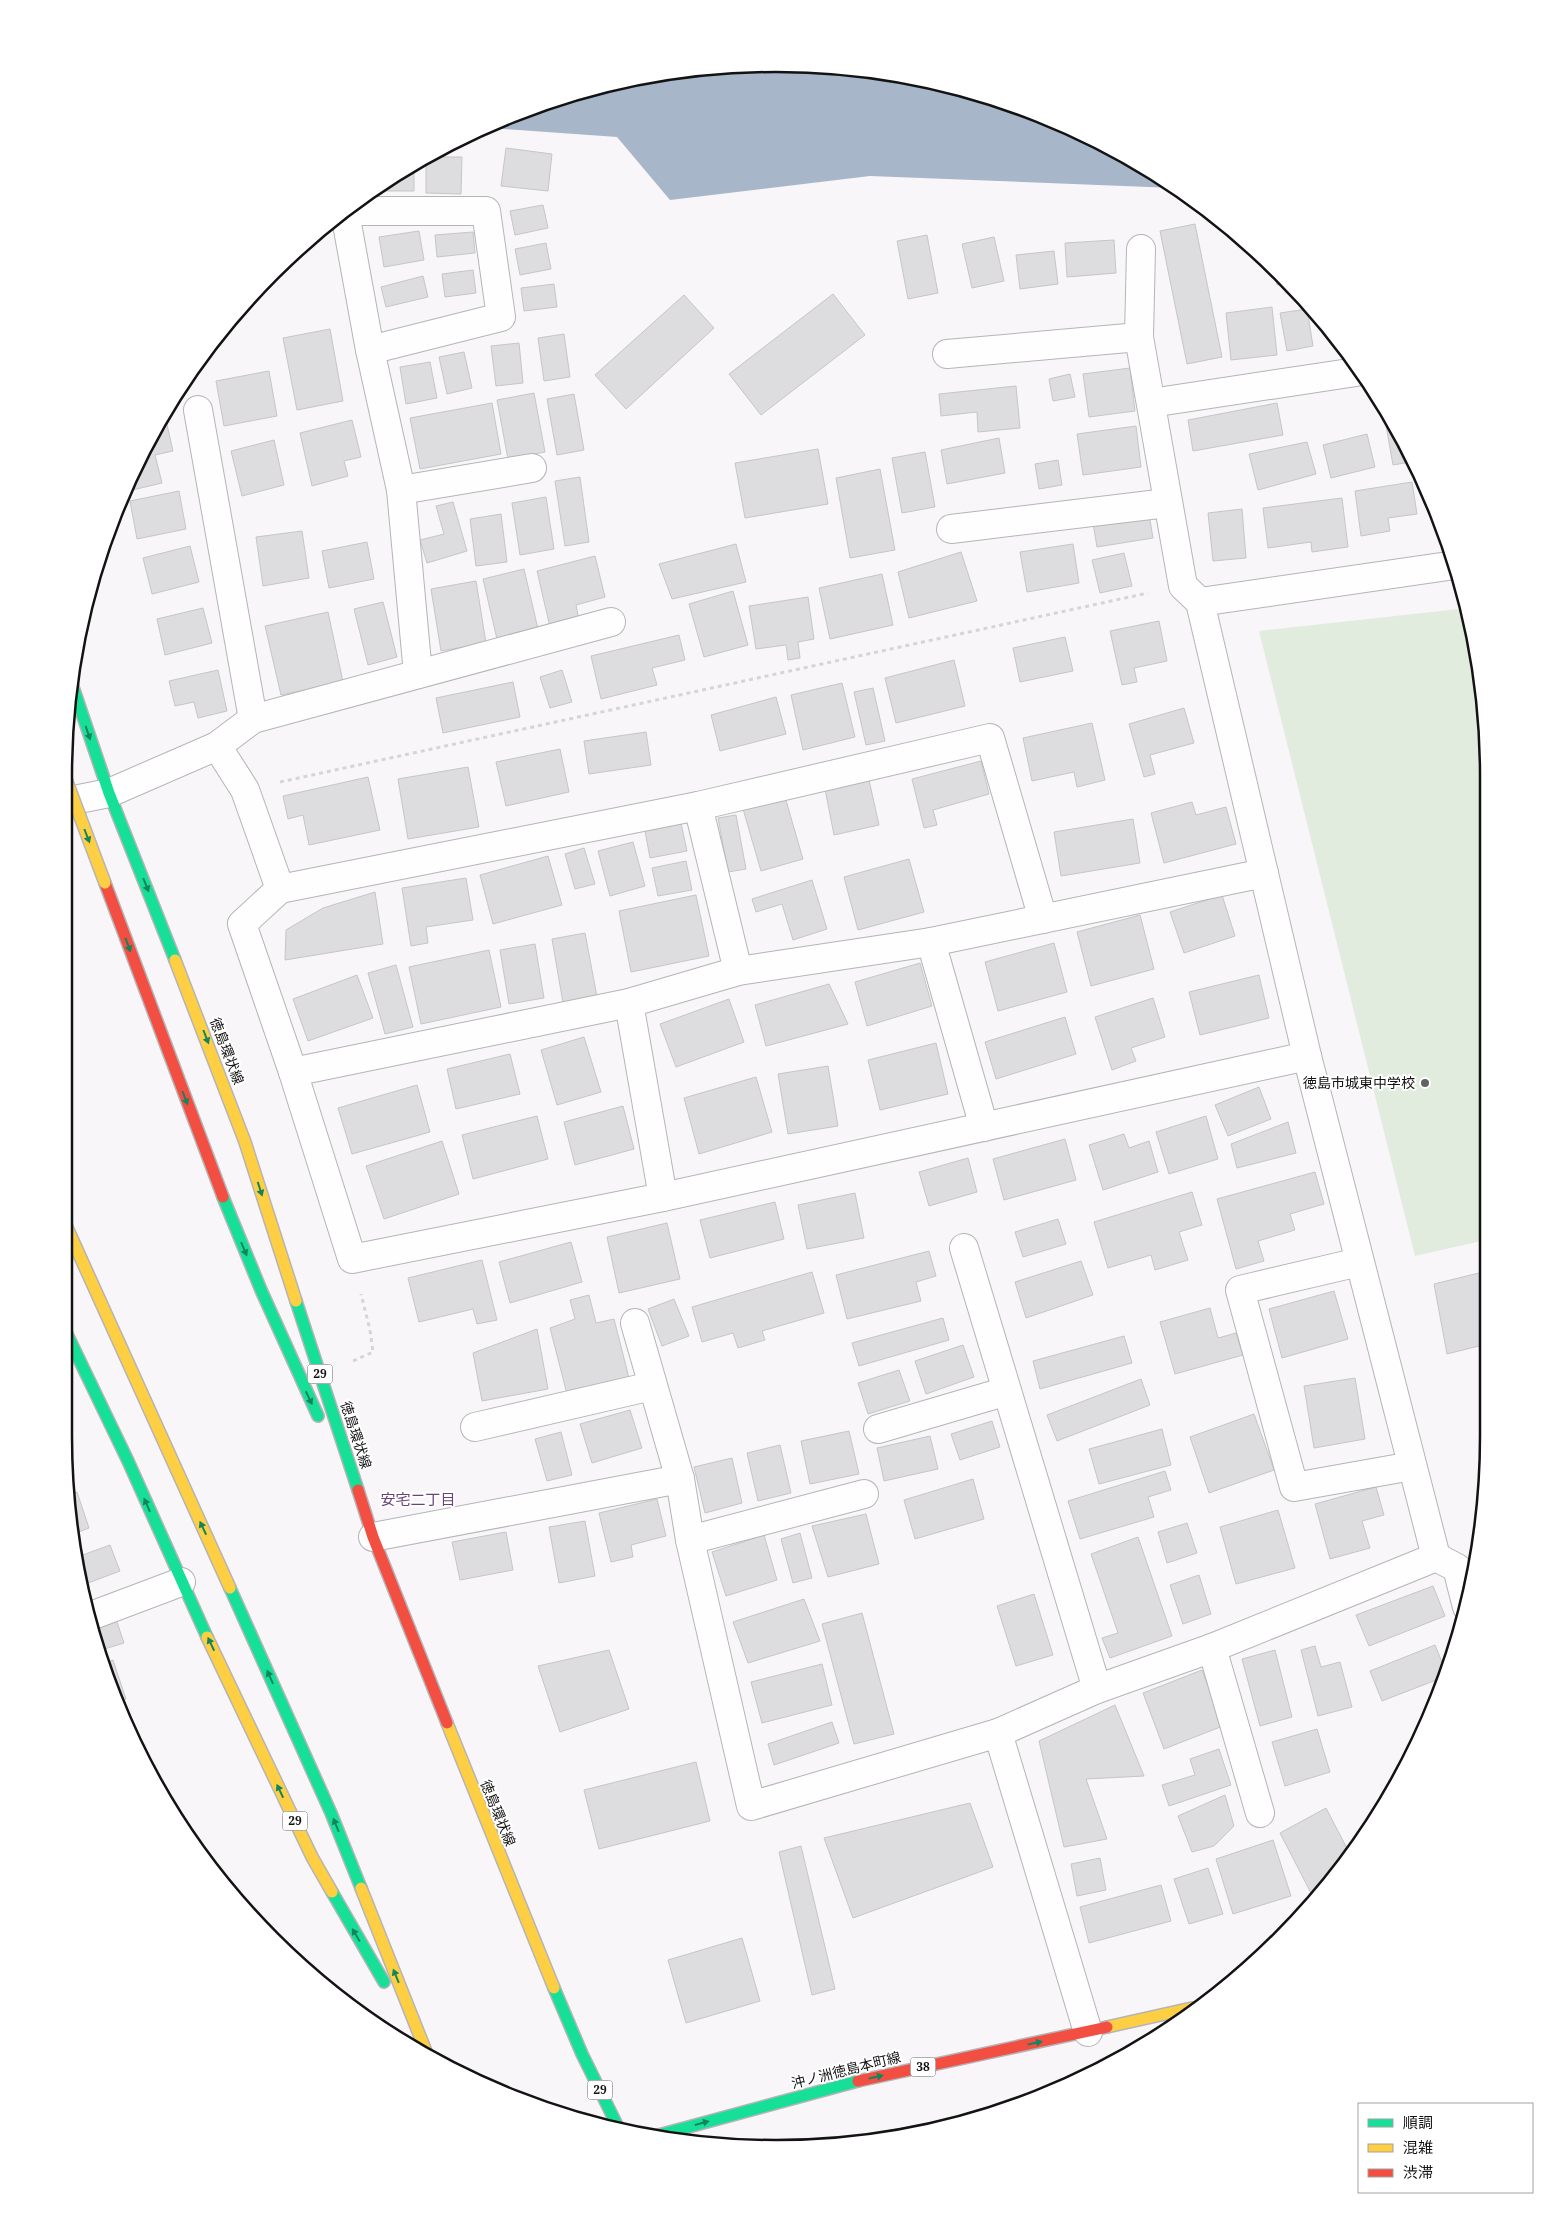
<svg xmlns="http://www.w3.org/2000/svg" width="1553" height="2213" viewBox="0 0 1553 2213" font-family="'Noto Serif','Noto Sans JP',serif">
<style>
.pitch{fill:#e2ecde}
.water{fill:#a8b6ca}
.building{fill:#dddcde;stroke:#c6c5c8}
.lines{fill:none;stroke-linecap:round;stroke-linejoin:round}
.street-casing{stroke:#b5b4b6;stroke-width:30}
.fast-casing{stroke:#b5b4b6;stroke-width:14}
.slow-casing{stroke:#b5b4b6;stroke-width:14}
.jam-casing{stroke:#b5b4b6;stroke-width:14}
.path{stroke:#d6d5d6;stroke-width:3;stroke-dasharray:4 4;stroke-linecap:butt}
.street{stroke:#fefefe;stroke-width:28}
.fast{stroke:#16e098;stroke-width:11}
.slow{stroke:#ffcf43;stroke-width:11}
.jam{stroke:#f24e42;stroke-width:11}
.slow-bridge-casing{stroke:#b5b4b6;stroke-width:14;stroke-linecap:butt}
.slow-bridge{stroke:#ffcf43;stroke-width:11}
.oneway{fill:#15845d}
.poi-dot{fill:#646264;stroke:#fff;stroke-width:2}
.labels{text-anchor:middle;stroke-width:4;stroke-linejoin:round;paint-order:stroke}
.shield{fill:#fff;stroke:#5a5a5a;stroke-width:1}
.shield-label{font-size:12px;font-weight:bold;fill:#141314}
.street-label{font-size:14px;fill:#141314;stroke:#fff}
.poi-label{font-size:14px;fill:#141314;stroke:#fff;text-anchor:end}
.neighbourhood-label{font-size:15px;fill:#6a437c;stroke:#fff}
.rim{fill:none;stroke:#141314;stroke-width:2.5}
</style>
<rect width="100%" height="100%" fill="#f8f6f9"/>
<polygon class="pitch" points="1468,608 1483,683 1486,1240 1415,1256 1259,631"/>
<polygon class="water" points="823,65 961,88 1091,137 1174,188 870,176 670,200 617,137 489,128 547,102 683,70"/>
<g class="building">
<polygon points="506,148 552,154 548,191 501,186"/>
<polygon points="426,157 462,157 461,194 426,193"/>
<polygon points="414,164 414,191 384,191 384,185"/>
<polygon points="543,205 548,228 515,235 510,211"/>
<polygon points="1195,224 1222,357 1187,364 1160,231"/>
<polygon points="419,231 424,260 384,267 379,237"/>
<polygon points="473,232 475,253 437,257 435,235"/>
<polygon points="927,235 938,293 908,299 897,241"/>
<polygon points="994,237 1004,281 972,288 962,244"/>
<polygon points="1114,240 1116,273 1067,277 1065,243"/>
<polygon points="546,243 551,269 520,275 515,249"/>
<polygon points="1054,251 1058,284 1020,289 1016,255"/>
<polygon points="473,270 476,293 445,297 442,274"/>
<polygon points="1274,270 1287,283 1277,285"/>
<polygon points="423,276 428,297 386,307 381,287"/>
<polygon points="554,284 557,307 524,311 521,288"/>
<polygon points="833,294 865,335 761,415 729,374"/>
<polygon points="684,295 714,328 626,409 595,375"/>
<polygon points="1272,307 1277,355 1231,360 1226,313"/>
<polygon points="1307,309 1313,346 1287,351 1280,313"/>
<polygon points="330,329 343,401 297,410 283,338"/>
<polygon points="564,334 570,377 544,381 538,338"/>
<polygon points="519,343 523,383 496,386 491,346"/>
<polygon points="464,352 472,388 447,394 439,357"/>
<polygon points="430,362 437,398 406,404 400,367"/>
<polygon points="1130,368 1135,411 1089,417 1083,374"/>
<polygon points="269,371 277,416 224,426 216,381"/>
<polygon points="1070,374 1075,397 1053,401 1049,379"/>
<polygon points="1016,386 1020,428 978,432 977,412 941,416 939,394"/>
<polygon points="534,393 545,452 508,459 497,400"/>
<polygon points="574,394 584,450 557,455 547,399"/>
<polygon points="492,403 501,454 420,469 410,418"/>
<polygon points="1277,403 1283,435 1193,451 1188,420"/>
<polygon points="1384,414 1416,461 1393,465"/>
<polygon points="162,416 165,416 173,451 155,455 162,483 124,492"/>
<polygon points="352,420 361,457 344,461 348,476 312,486 300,433"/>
<polygon points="1136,426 1141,467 1083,475 1077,434"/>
<polygon points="1367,434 1375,467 1331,478 1323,445"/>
<polygon points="999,438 1005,473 947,484 941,450"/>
<polygon points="274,440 284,485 242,496 231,451"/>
<polygon points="1307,442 1316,474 1258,490 1249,454"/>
<polygon points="818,449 828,504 745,518 735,463"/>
<polygon points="925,452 935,507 902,513 892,458"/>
<polygon points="1058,460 1062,485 1039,489 1035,464"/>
<polygon points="880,469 895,550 850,558 836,478"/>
<polygon points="580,477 589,542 565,546 555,481"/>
<polygon points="1412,482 1417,514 1388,518 1390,531 1361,536 1355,491"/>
<polygon points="179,491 186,529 137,539 130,501"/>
<polygon points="546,497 554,549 520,555 512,503"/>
<polygon points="1342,498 1348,547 1312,552 1311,542 1268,548 1263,508"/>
<polygon points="453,502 467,551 427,563 420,540 444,534 436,506"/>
<polygon points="1242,509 1246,558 1213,561 1208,513"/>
<polygon points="501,514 507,562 476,566 470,519"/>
<polygon points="1149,514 1153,538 1097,547 1093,523"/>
<polygon points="302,531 309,578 263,586 256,537"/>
<polygon points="367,542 374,579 329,588 322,551"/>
<polygon points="736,544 746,582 672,599 659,564"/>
<polygon points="1073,544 1079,583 1027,592 1020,552"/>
<polygon points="190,546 199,582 152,594 143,558"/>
<polygon points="961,552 977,601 909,618 898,572"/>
<polygon points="1124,553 1132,586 1100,593 1092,560"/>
<polygon points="595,556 605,597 576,605 579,620 550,627 537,571"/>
<polygon points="524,569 538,629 497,639 483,579"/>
<polygon points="882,574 893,625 830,639 819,588"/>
<polygon points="476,581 486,643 441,651 431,589"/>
<polygon points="733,591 748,645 704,657 689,604"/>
<polygon points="808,597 814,639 798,642 800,658 788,660 786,645 756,649 749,606"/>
<polygon points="383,602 397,657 368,665 354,609"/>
<polygon points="203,608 212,643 165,655 157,619"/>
<polygon points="328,612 343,682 281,695 265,626"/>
<polygon points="1159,621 1167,661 1134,668 1137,682 1122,685 1110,631"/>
<polygon points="679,635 685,660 652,668 657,685 601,699 591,656"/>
<polygon points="1065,637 1073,671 1020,682 1013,648"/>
<polygon points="954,660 965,706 896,723 885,678"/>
<polygon points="218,670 227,711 198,718 194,702 175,706 169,681"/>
<polygon points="562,670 572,702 550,708 540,677"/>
<polygon points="513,682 520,717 443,733 436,698"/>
<polygon points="842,683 855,737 803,750 791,695"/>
<polygon points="873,688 885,741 866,745 854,692"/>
<polygon points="776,697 786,734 720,751 711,715"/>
<polygon points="1184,708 1194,743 1150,755 1155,774 1144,777 1129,724"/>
<polygon points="1092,723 1105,780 1077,787 1074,772 1032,781 1023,738"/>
<polygon points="646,732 651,765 589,774 584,741"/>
<polygon points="560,749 569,792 506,806 496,762"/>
<polygon points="981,761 989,794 933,810 937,825 924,828 912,779"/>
<polygon points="468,767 479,827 408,839 398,779"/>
<polygon points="368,777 380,830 309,845 303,815 288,819 283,796"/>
<polygon points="869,780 879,825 834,835 825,789"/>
<polygon points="785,797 803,859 761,871 743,809"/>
<polygon points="1192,802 1196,815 1226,807 1236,844 1164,863 1151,813"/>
<polygon points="736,815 746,869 728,872 718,818"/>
<polygon points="1133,819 1140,863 1061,876 1054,832"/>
<polygon points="681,823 687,851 650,858 645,831"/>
<polygon points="633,842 645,886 610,896 598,851"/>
<polygon points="584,848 595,884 575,889 565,854"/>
<polygon points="548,856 562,905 493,924 480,875"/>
<polygon points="909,859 924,912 858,930 844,877"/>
<polygon points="686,861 692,890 658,896 652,868"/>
<polygon points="466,878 473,920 426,927 428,943 411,946 402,888"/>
<polygon points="812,880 827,929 793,940 782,904 756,912 752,899"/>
<polygon points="375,892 383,944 285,960 286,930 323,908"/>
<polygon points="696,895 709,956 631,972 619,911"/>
<polygon points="1222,895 1235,936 1184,953 1170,912"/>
<polygon points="1140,915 1154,969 1091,986 1077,932"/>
<polygon points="585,933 597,997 563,1003 552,939"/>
<polygon points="1054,943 1067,992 998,1011 985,962"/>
<polygon points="535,944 544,998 509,1004 500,950"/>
<polygon points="489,950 501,1007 421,1024 409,967"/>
<polygon points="920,963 932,1006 867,1026 855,982"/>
<polygon points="396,965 413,1027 385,1034 368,973"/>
<polygon points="357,975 373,1018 308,1041 293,999"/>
<polygon points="1259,975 1269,1018 1200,1035 1189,992"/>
<polygon points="829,984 848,1024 766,1046 755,1005"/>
<polygon points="1153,998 1165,1037 1131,1048 1136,1061 1112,1070 1095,1017"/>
<polygon points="729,999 744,1042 676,1067 660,1024"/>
<polygon points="1065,1017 1076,1054 996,1079 985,1042"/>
<polygon points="584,1037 601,1092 557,1105 541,1050"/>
<polygon points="936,1043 948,1094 880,1110 868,1060"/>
<polygon points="510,1054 520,1094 456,1109 447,1069"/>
<polygon points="828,1066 838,1126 788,1134 778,1074"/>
<polygon points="756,1077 772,1132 699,1154 684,1098"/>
<polygon points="417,1085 430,1132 352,1154 338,1108"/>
<polygon points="1259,1087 1271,1119 1228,1136 1215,1105"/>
<polygon points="623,1106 634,1149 575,1165 564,1122"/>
<polygon points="537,1116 548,1159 473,1179 462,1135"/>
<polygon points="1206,1116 1218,1159 1169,1174 1156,1132"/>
<polygon points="1288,1122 1296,1153 1237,1168 1231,1144"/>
<polygon points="1124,1134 1129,1148 1149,1141 1158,1172 1103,1190 1089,1145"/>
<polygon points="1065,1139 1076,1180 1004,1200 993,1159"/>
<polygon points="442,1141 459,1194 384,1219 366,1166"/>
<polygon points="968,1158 977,1192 929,1206 919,1172"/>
<polygon points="1315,1172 1324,1204 1290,1214 1295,1230 1258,1241 1264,1261 1236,1269 1217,1199"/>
<polygon points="1192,1192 1202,1225 1179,1232 1188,1260 1155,1270 1151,1255 1108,1268 1094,1222"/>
<polygon points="855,1193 864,1238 807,1249 798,1205"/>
<polygon points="775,1202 784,1239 710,1258 700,1220"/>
<polygon points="1058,1219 1066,1244 1023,1257 1015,1232"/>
<polygon points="667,1223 680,1279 619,1293 607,1237"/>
<polygon points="571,1242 582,1282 510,1303 499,1262"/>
<polygon points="929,1251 936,1276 916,1282 921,1301 847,1319 836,1275"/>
<polygon points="482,1260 497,1320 477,1324 473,1309 419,1322 408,1278"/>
<polygon points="1081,1261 1093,1295 1026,1318 1015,1282"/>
<polygon points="1487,1271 1487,1344 1447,1354 1434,1284"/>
<polygon points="812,1272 824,1313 762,1331 765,1340 738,1348 733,1333 702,1342 692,1307"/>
<polygon points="1334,1291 1348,1339 1282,1358 1269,1309"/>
<polygon points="589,1295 596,1323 614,1319 629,1378 567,1394 550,1328 575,1319 570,1300"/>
<polygon points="674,1299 689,1336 662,1346 648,1309"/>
<polygon points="1210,1308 1218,1338 1236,1333 1243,1355 1175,1374 1160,1322"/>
<polygon points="943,1318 949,1340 859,1366 852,1343"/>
<polygon points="537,1329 548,1389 482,1401 473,1353"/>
<polygon points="1124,1336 1132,1363 1040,1389 1033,1361"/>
<polygon points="963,1345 974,1377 926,1394 915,1361"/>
<polygon points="899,1370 910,1401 868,1414 858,1383"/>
<polygon points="1355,1378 1365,1439 1314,1448 1304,1386"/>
<polygon points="1141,1379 1150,1405 1057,1441 1047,1415"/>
<polygon points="630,1410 642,1448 592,1463 580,1424"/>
<polygon points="1254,1414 1274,1470 1209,1493 1190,1437"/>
<polygon points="992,1421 1000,1447 960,1460 951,1434"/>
<polygon points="1162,1429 1171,1465 1099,1484 1089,1449"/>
<polygon points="849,1431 859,1474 810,1484 801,1441"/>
<polygon points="561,1432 572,1475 547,1481 535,1439"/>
<polygon points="930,1436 938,1469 884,1481 877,1448"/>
<polygon points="780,1445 791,1493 758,1501 747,1453"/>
<polygon points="732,1458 742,1503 705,1513 694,1467"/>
<polygon points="1165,1471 1171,1490 1148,1497 1154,1517 1080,1539 1068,1501"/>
<polygon points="973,1479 984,1519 915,1539 904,1500"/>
<polygon points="1376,1487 1384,1515 1362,1521 1370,1548 1330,1559 1315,1504"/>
<polygon points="77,1492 89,1528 76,1533 71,1494"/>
<polygon points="657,1499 666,1536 631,1545 633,1557 611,1562 599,1513"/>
<polygon points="1278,1510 1295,1568 1236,1584 1220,1527"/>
<polygon points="866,1514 879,1564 828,1577 812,1526"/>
<polygon points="585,1521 595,1576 559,1583 549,1527"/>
<polygon points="1187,1523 1197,1553 1167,1563 1158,1532"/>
<polygon points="506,1532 513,1570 460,1580 452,1542"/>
<polygon points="800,1533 812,1578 793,1583 781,1539"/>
<polygon points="764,1535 777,1580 726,1596 712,1552"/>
<polygon points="1138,1537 1172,1636 1110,1658 1102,1638 1118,1633 1091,1554"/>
<polygon points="110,1545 120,1571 83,1585 80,1556"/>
<polygon points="1199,1575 1211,1614 1183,1624 1170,1585"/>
<polygon points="1433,1586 1445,1616 1369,1646 1356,1615"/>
<polygon points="1034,1594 1053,1655 1016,1666 997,1606"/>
<polygon points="804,1599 820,1641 748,1663 733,1622"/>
<polygon points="862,1613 894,1734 854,1744 822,1624"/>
<polygon points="115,1616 124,1643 98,1651 89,1624"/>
<polygon points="1435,1645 1446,1672 1444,1677 1382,1701 1370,1671"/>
<polygon points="1315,1646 1321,1667 1340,1662 1352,1707 1318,1716 1301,1650"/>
<polygon points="609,1650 629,1709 560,1732 538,1666"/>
<polygon points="1275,1650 1292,1717 1260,1726 1242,1659"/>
<polygon points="113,1660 126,1699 116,1702 103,1664"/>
<polygon points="822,1664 832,1705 762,1723 751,1682"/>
<polygon points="1202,1670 1223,1726 1164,1749 1143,1693"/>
<polygon points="1115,1705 1144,1776 1086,1779 1107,1839 1064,1847 1039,1741"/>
<polygon points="832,1722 839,1743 774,1765 768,1744"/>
<polygon points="1317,1729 1330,1772 1285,1786 1272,1742"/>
<polygon points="1219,1749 1231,1785 1169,1806 1162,1785 1195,1775 1190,1759"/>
<polygon points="696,1762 710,1821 599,1849 584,1790"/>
<polygon points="1225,1795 1234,1826 1214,1846 1192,1852 1178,1816"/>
<polygon points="970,1803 993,1867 853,1918 824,1838"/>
<polygon points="1326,1808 1351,1856 1342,1870 1320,1894 1313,1897 1280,1833"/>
<polygon points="1273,1840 1291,1896 1233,1914 1216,1859"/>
<polygon points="801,1846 835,1989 812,1995 779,1852"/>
<polygon points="1100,1858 1106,1890 1077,1896 1071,1864"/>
<polygon points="1208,1868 1223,1914 1189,1924 1174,1879"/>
<polygon points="1161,1885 1171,1921 1089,1943 1080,1907"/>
<polygon points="742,1938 760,2001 686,2023 668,1960"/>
</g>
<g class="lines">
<g class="street-casing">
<g id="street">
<polyline points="347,211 486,211 501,317 370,350"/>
<polyline points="345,213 370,350 401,490 418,674"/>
<polyline points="1139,337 1141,249"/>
<polyline points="947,354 1139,337 1183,586 1200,602"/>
<polyline points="1151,403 1356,372"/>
<polyline points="198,410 253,719"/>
<polyline points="401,490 532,468"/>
<polyline points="951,529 1167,503"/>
<polyline points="217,746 253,719 611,622"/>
<polyline points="64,802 109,793 217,746 245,790 280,889"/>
<polyline points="698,806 738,971"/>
<polyline points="1043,919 990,738 698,806 280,889 242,924 293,1072 352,1259 663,1197 1307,1056"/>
<polyline points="931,942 984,1127"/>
<polyline points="629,1003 663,1197"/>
<polyline points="293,1072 629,1003 738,971 931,942 1264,873"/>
<polyline points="964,1248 1097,1689"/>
<polyline points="1359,1262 1240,1290 1294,1487 1412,1466"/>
<polyline points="635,1323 680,1479 690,1540 751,1806 998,1733 1088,2032"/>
<polyline points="475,1427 652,1386"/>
<polyline points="878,1429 1007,1391"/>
<polyline points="373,1537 680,1479"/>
<polyline points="690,1540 864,1494"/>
<polyline points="1436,1557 1307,1056 1200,602 1455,565"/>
<polyline points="88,1617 181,1582"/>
<polyline points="1212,1648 1260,1813"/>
<polyline points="998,1733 1097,1689 1212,1648 1436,1557 1457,1568 1467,1607"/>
</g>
</g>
<g class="fast-casing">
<g id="fast">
<polyline points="73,687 109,793 175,960"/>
<polyline points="223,1197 261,1290 318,1416"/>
<polyline points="296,1301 358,1490"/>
<polyline points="64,1328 128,1461 207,1637"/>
<polyline points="230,1588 331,1813 361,1888"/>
<polyline points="332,1892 384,1982"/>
<polyline points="554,1988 582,2054 617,2125"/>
<polyline points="655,2136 858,2081"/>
</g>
</g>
<g class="slow-casing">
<g id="slow">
<polyline points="175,960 245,1142 296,1301"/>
<polyline points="64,1221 230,1588"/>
<polyline points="207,1637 312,1857 332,1892"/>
<polyline points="447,1723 554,1988"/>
<polyline points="361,1888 427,2054"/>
<polyline points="1107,2027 1192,2008"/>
<polyline points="851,2144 939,2128"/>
</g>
</g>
<g class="jam-casing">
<g id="jam">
<polyline points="105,883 223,1197"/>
<polyline points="358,1490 373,1537 447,1723"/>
<polyline points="858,2081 1107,2027"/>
</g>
</g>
<g class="path">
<polyline points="280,782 1148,593"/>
<polyline points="353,1361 373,1352 370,1330 361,1294"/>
</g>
<use href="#street" class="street"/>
<use href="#fast" class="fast"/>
<use href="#slow" class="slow"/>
<use href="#jam" class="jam"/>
<g class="slow-bridge-casing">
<polyline id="slow-bridge" points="64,774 105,883"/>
</g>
<use href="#slow-bridge" class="slow-bridge"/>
</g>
<defs><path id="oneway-solid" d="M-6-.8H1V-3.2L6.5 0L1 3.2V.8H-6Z" transform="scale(1.25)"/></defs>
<g class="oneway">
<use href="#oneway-solid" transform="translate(88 733) rotate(71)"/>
<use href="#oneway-solid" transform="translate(87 836) rotate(69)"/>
<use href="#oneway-solid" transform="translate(146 885) rotate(68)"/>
<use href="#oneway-solid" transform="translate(128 945) rotate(70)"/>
<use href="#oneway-solid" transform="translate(206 1037) rotate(69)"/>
<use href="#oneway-solid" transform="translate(185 1098) rotate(69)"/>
<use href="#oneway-solid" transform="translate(260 1189) rotate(72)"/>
<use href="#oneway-solid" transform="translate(244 1249) rotate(67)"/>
<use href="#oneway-solid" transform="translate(309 1398) rotate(65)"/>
<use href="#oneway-solid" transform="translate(147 1505) rotate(-114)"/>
<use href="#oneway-solid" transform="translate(203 1528) rotate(-115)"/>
<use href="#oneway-solid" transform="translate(211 1644) rotate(-115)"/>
<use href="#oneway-solid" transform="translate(270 1677) rotate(-114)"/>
<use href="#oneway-solid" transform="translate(280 1791) rotate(-115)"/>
<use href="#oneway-solid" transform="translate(336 1825) rotate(-112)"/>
<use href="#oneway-solid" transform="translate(356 1935) rotate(-121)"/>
<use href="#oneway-solid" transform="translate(396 1976) rotate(-112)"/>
<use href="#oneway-solid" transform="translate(1035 2043) rotate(-12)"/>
<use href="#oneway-solid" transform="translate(876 2077) rotate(-12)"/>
<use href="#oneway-solid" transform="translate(702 2123) rotate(-15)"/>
</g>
<circle class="poi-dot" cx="1425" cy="1083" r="5"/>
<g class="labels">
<g class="shield">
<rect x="307.5" y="1364.5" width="25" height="19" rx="4"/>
<rect x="282.5" y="1811.5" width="25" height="19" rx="4"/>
<rect x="910.5" y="2057.5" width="25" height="19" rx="4"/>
<rect x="587.5" y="2080.5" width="25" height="19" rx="4"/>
</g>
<g class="shield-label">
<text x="320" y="1378">29</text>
<text x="295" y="1825">29</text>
<text x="923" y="2071">38</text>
<text x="600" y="2094">29</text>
</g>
<g class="street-label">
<text transform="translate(227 1051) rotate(69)" y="5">徳島環状線</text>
<text transform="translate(356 1435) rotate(72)" y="5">徳島環状線</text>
<text transform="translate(498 1813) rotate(68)" y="5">徳島環状線</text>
<text transform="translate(846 2070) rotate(-14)" y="5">沖ノ洲徳島本町線</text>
</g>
<g class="poi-label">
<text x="1415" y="1088">徳島市城東中学校</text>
</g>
<g class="neighbourhood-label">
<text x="418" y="1505">安宅二丁目</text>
</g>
</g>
<path d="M0 0H1553V2213H0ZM776 72H776A704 704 0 0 1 1480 776V1436A704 704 0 0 1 776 2140H776A704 704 0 0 1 72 1436V776A704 704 0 0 1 776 72Z" fill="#fff" fill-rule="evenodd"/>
<path class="rim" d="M776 72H776A704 704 0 0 1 1480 776V1436A704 704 0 0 1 776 2140H776A704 704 0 0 1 72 1436V776A704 704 0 0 1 776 72Z"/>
<rect x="1358" y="2103" width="175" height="90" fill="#ffffff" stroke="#a1a1a1"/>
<rect x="1368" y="2119" width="25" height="8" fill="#16e098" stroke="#a1a1a1"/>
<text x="1403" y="2128" font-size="15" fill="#141314">順調</text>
<rect x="1368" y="2144" width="25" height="8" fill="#ffcf43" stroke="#a1a1a1"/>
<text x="1403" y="2153" font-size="15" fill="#141314">混雑</text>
<rect x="1368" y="2169" width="25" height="8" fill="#f24e42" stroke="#a1a1a1"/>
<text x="1403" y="2178" font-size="15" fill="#141314">渋滞</text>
</svg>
